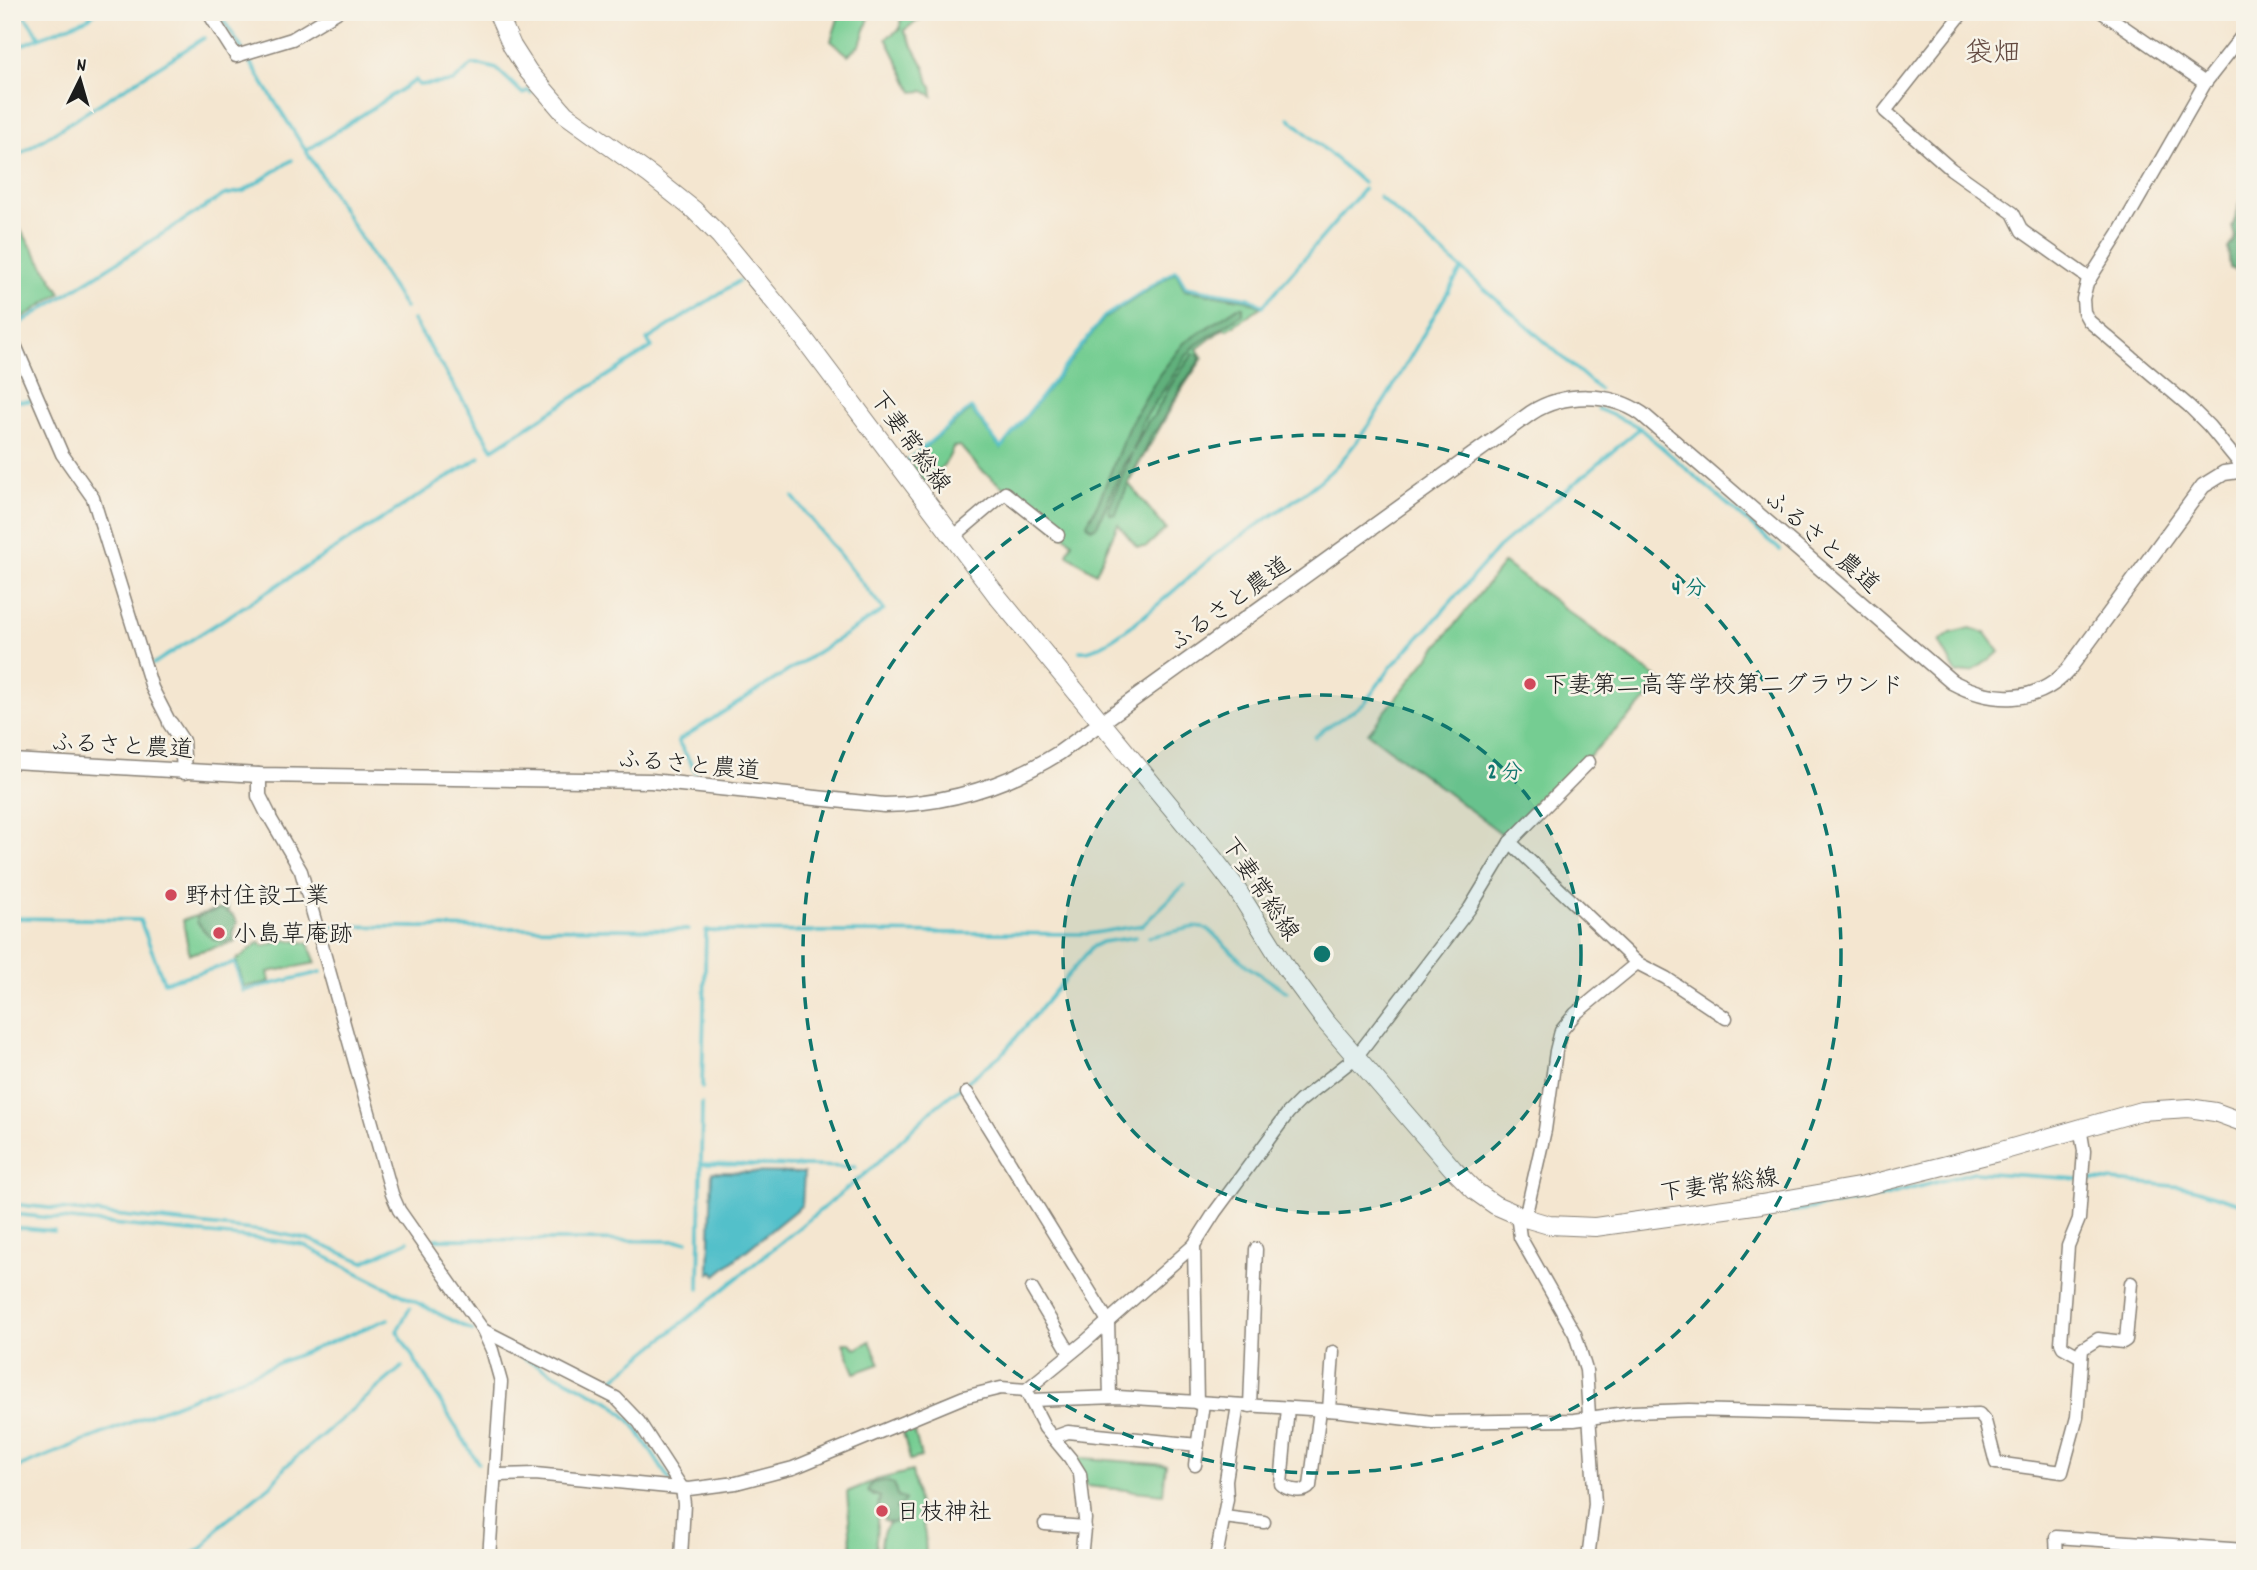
<svg xmlns="http://www.w3.org/2000/svg" width="2257" height="1570" viewBox="0 0 2257 1570" font-family="Dekko,'Klee One',sans-serif">
<style>
.green{fill:#75cd92;stroke:#487457;stroke-width:2}
.forest{fill:#60b07c;stroke:#3e664c;stroke-width:2}
.water{fill:#52c0ca;stroke:#376e73;stroke-width:2}
.lines{fill:none;stroke-linecap:round;stroke-linejoin:round}
.stream{stroke:#52c0ca;stroke-width:3.5}
.minor-casing{stroke:#888176;stroke-width:15}
.tertiary-casing{stroke:#888176;stroke-width:17}
.secondary-casing{stroke:#888176;stroke-width:20}
.minor{stroke:#fff;stroke-width:12}
.tertiary{stroke:#fff;stroke-width:14}
.secondary{stroke:#fff;stroke-width:18}
.ring{fill:none;stroke:#0f766e;stroke-width:3.5;stroke-dasharray:12 9}
.poi-dot{fill:#d1495b;stroke:#f7f3e8;stroke-width:2.5}
.labels{text-anchor:middle;stroke-width:5;stroke-linejoin:round;paint-order:stroke}
.street-label{font-size:24px;fill:#1c1c1c;stroke:#f7f3e8}
.poi-label{font-size:24px;fill:#1c1c1c;stroke:#f7f3e8;text-anchor:start}
.quarter-label{font-size:28px;fill:#634a41;stroke:#f7f3e8}
.centre{fill:#0f766e;stroke:#f7f3e8;stroke-width:3.5}
.ring-label{font-size:21px;text-anchor:middle;font-weight:bold;fill:#0f766e;stroke:#f7f3e8;stroke-width:5;stroke-linejoin:round;paint-order:stroke}
</style>
<rect width="100%" height="100%" fill="#f7f3e8"/>
<filter id="ink" filterUnits="userSpaceOnUse"><feTurbulence type="fractalNoise" baseFrequency=".0143" numOctaves="2"/><feDisplacementMap in="SourceGraphic" scale="14" xChannelSelector="R" yChannelSelector="G"/><feConvolveMatrix kernelMatrix="1 2 1 2 8 2 1 2 1" color-interpolation-filters="sRGB"/></filter>
<filter id="wash" filterUnits="userSpaceOnUse"><feTurbulence type="fractalNoise" baseFrequency=".00686" numOctaves="4" result="noise"/><feDisplacementMap in="SourceGraphic" scale="28" xChannelSelector="R" yChannelSelector="G"/><feGaussianBlur stdDeviation="1.57" result="paint"/><feColorMatrix in="noise" values="0 0 0 0 0 0 0 0 0 0 0 0 0 0 0 0 0 1.4 0 .05"/><feComposite in="paint" operator="in"/></filter>
<g filter="url(#wash)">
<rect width="100%" height="100%" fill="#f4e6d0"/>
<g class="green">
<polygon points="840,12 871,12 860,45 848,55 831,41"/>
<polygon points="901,12 926,12 928,14 904,30 925,68 929,83 932,86 933,96 924,91 913,92 886,38 900,29"/>
<polygon points="12,216 61,293 16,322 12,318"/>
<path d="M1176 272 1185 290 1247 300 1261 307 1227 330 1223 329 1197 349 1203 358 1184 386 1128 483 1166 529 1146 547H1137L1118 524 1096 573 1067 554 1072 542 1067 538 979 468 960 446 953 447C948 464 938 472 924 482L908 461 971 410 1001 449 1104 319Z"/>
<polygon points="1504,563 1664,683 1506,837 1368,733"/>
<polygon points="1970,628 1986,633 2000,652 1973,671 1957,674 1939,642 1951,633"/>
<polygon points="227,906 235,942 189,954 183,920"/>
<polygon points="287,940 308,943 316,963 268,972 270,982 244,987 236,960 260,942 263,946"/>
<polygon points="870,1341 880,1364 855,1373 843,1343 850,1343 856,1349"/>
<polygon points="912,1421 921,1457 910,1460 901,1424"/>
<polygon points="1072,1457 1166,1465 1163,1494 1086,1486"/>
<path d="M912 1471 925 1535 926 1558H880C882 1534 880 1530 898 1516L899 1511 896 1508 905 1500 897 1495 895 1489 877 1483 873 1496H879L881 1500 878 1506 875 1558H852L847 1492 876 1480Z"/>
</g>
<g class="forest">
<polygon points="2245,190 2245,274 2230,268 2228,248 2233,243 2235,237 2232,227"/>
<path d="M1238 307H1243V314L1196 345 1187 355 1143 421 1133 451 1148 421 1153 417 1172 383 1193 354H1199L1200 360 1183 384 1157 429C1149 434 1149 445 1144 453 1133 473 1124 492 1116 514L1111 515 1108 510 1132 452 1124 464 1097 526 1091 529 1087 524 1099 501 1129 426 1159 375 1184 343Z"/>
<path d="M220 909 233 915 237 922 231 941C212 944 208 935 197 922V917Z"/>
<polygon points="885,1481 894,1484 897,1495 905,1500 903,1504 896,1508 899,1511 899,1520 893,1523 884,1521 886,1512 880,1510 878,1506 880,1497 869,1493 868,1489 872,1483"/>
</g>
<polygon class="water" points="712,1172 804,1173 802,1205 716,1275 713,1271 709,1274"/>
<g class="lines">
<g class="stream">
<polyline points="22,12 39,36"/>
<polyline points="222,18 242,49"/>
<polyline points="12,49 88,18 96,12"/>
<polyline points="248,59 405,308"/>
<polyline points="1289,118 1363,183"/>
<polyline points="306,151 416,80 418,85 453,82 472,65 481,65 497,69 523,94 528,90 531,93"/>
<polyline points="12,159 204,38"/>
<polyline points="1379,197 1599,389"/>
<polyline points="413,320 493,449 652,347 647,340 739,281"/>
<polyline points="16,326 224,195 244,191 292,160"/>
<polyline points="12,401 30,401"/>
<polyline points="1598,409 1637,426 1780,550"/>
<polyline points="907,461 971,408 1001,448 1104,317 1176,270 1186,287 1249,298 1263,306 1364,189"/>
<path d="M1080 651C1104 657 1183 582 1204 564 1246 527 1312 497 1347 454 1393 397 1423 330 1462 269"/>
<polyline points="153,664 480,457"/>
<polyline points="1315,737 1324,729 1364,704 1390,668 1435,620 1498,548 1640,428"/>
<polyline points="696,772 678,741 884,610 793,497"/>
<polyline points="12,918 140,920 164,982 235,963 243,991 321,972"/>
<polyline points="324,926 689,930"/>
<polyline points="1149,937 1195,927 1208,929 1247,966 1287,992"/>
<polyline points="702,1088 706,931 1088,934 1143,925 1184,885"/>
<polyline points="701,1164 855,1167"/>
<polyline points="12,1204 271,1232 307,1239 364,1262 408,1241"/>
<polyline points="12,1214 279,1241 303,1245 473,1331"/>
<polyline points="1759,1217 1880,1197 1974,1172 2153,1184 2191,1188 2245,1205"/>
<polyline points="12,1227 54,1231"/>
<polyline points="435,1239 687,1241"/>
<polyline points="699,1289 702,1104"/>
<polyline points="410,1308 397,1331 478,1463"/>
<polyline points="512,1352 612,1403 634,1425 670,1481"/>
<polyline points="606,1385 872,1168 933,1109 1003,1053 1092,947 1102,942 1136,937"/>
<polyline points="12,1470 388,1319"/>
<polyline points="186,1558 204,1547 221,1525 271,1485 285,1467 402,1367"/>
<polyline points="479,1558 486,1486"/>
</g>
</g>
</g>
<g filter="url(#ink)">
<g class="lines">
<g class="minor-casing">
<g id="minor">
<polyline points="208,12 236,56 292,39 337,12"/>
<polyline points="1963,12 1885,111 1951,169 2013,213 2022,231 2090,279"/>
<polyline points="2102,12 2205,83"/>
<polyline points="2245,32 2205,83 2119,233 2087,283 2083,299 2084,312 2089,321 2189,406 2209,426 2245,470"/>
<polyline points="12,338 62,454 93,498 152,688 170,723"/>
<polyline points="952,538 1005,493 1058,535"/>
<polyline points="269,816 301,871 392,1194 399,1210 483,1330 492,1350 501,1382 489,1558"/>
<polyline points="1510,842 1637,963 1575,1014 1561,1031 1556,1051 1545,1130 1525,1218"/>
<polyline points="1637,963 1666,978 1726,1018"/>
<polyline points="967,1093 1108,1321 1110,1397"/>
<polyline points="2080,1127 2084,1151 2079,1219 2068,1246 2061,1343 2063,1347 2081,1357"/>
<polyline points="1517,1215 1520,1237 1575,1334 1586,1370 1595,1504 1588,1558"/>
<polyline points="1194,1245 1197,1403"/>
<polyline points="1032,1289 1070,1353"/>
<polyline points="483,1330 616,1398 639,1422 682,1488 684,1504 681,1558"/>
<polyline points="1026,1390 1086,1341 1194,1245 1215,1212 1288,1113 1300,1101 1356,1057 1470,908 1510,842 1589,762"/>
<polyline points="1027,1393 1045,1428 1070,1458 1080,1474 1085,1519 1081,1558"/>
<polyline points="1031,1400 1118,1397 1341,1411 1432,1422 1574,1420 1633,1412 1689,1410 1920,1416 1979,1414 1985,1421 1996,1463 2062,1472 2077,1417 2082,1349 2098,1339 2123,1342 2126,1340 2131,1283"/>
<polyline points="1250,1406 1256,1249"/>
<path d="M1288 1408 1281 1484C1287 1490 1304 1494 1310 1486L1320 1410"/>
<polyline points="1329,1410 1333,1352"/>
<polyline points="1054,1437 1068,1432 1198,1445"/>
<polyline points="1195,1465 1203,1403"/>
<polyline points="497,1475 535,1474 689,1489 736,1483 793,1468 964,1397 1001,1388 1026,1390"/>
<polyline points="1224,1517 1264,1522"/>
<polyline points="1045,1524 1085,1527"/>
<polyline points="1216,1558 1227,1499 1226,1480 1238,1405"/>
<polyline points="2057,1558 2056,1537 2245,1550"/>
</g>
</g>
<g class="tertiary-casing">
<g id="tertiary">
<polyline points="170,723 182,741 184,772"/>
<path d="M12 761 259 775 651 781 884 805C947 804 1006 786 1059 753L1531 413C1564 392 1610 392 1642 414L1952 682C1991 703 2037 705 2068 670L2203 486 2224 473 2245 470"/>
<polyline points="259,775 259,796 269,816"/>
</g>
</g>
<g class="secondary-casing">
<polyline id="secondary" points="497,12 512,46 528,71 565,114 650,175 694,210 720,236 796,328 998,597 1214,859 1234,885 1286,968 1326,1022 1453,1169 1475,1191 1495,1205 1525,1218 1549,1225 1595,1227 1761,1204 1864,1186 1998,1152 2141,1111 2189,1108 2215,1112 2245,1123"/>
</g>
<use href="#minor" class="minor"/>
<use href="#tertiary" class="tertiary"/>
<use href="#secondary" class="secondary"/>
</g>
</g>
<circle cx="1322" cy="954" r="259" fill="#0f766e" fill-opacity=".12"/>
<g class="ring">
<circle cx="1322" cy="954" r="259"/>
<circle cx="1322" cy="954" r="519"/>
</g>
<g class="poi-dot">
<circle cx="1530" cy="684" r="7"/>
<circle cx="171" cy="895" r="7"/>
<circle cx="219" cy="933" r="7"/>
<circle cx="882" cy="1511" r="7"/>
</g>
<g class="labels">
<g class="street-label">
<text transform="translate(911 441) rotate(54)" y="8">下妻常総線</text>
<text transform="translate(1823 541) rotate(41)" y="8">ふるさと農道</text>
<text transform="translate(1229 603) rotate(-36)" y="8">ふるさと農道</text>
<text transform="translate(122 745) rotate(3)" y="8">ふるさと農道</text>
<text transform="translate(689 764) rotate(5)" y="8">ふるさと農道</text>
<text transform="translate(1261 888) rotate(56)" y="8">下妻常総線</text>
<text transform="translate(1719 1184) rotate(-8)" y="8">下妻常総線</text>
</g>
<g class="poi-label">
<text x="1544" y="692">下妻第二高等学校第二グラウンド</text>
<text x="185" y="903">野村住設工業</text>
<text x="233" y="941">小島草庵跡</text>
<text x="896" y="1519">日枝神社</text>
</g>
<g class="quarter-label">
<text x="1993" y="61">袋畑</text>
</g>
</g>
<circle cx="1322" cy="954" r="10" class="centre"/>
<g class="ring-label">
<text x="1689" y="594">4 分</text>
<text x="1505" y="778">2 分</text>
</g>
<rect width="2257" height="1570" fill="none" stroke="#f7f3e8" stroke-width="42"/>
<g transform="translate(80 80) rotate(5)" stroke="#f7f3e8" stroke-width="5" paint-order="stroke">
<path d="M0-5L12 26L0 18L-12 26Z" fill="#1c1c1c"/>
<text y="-10" font-size="19" font-weight="bold" text-anchor="middle" fill="#1c1c1c">N</text>
</g>
</svg>
